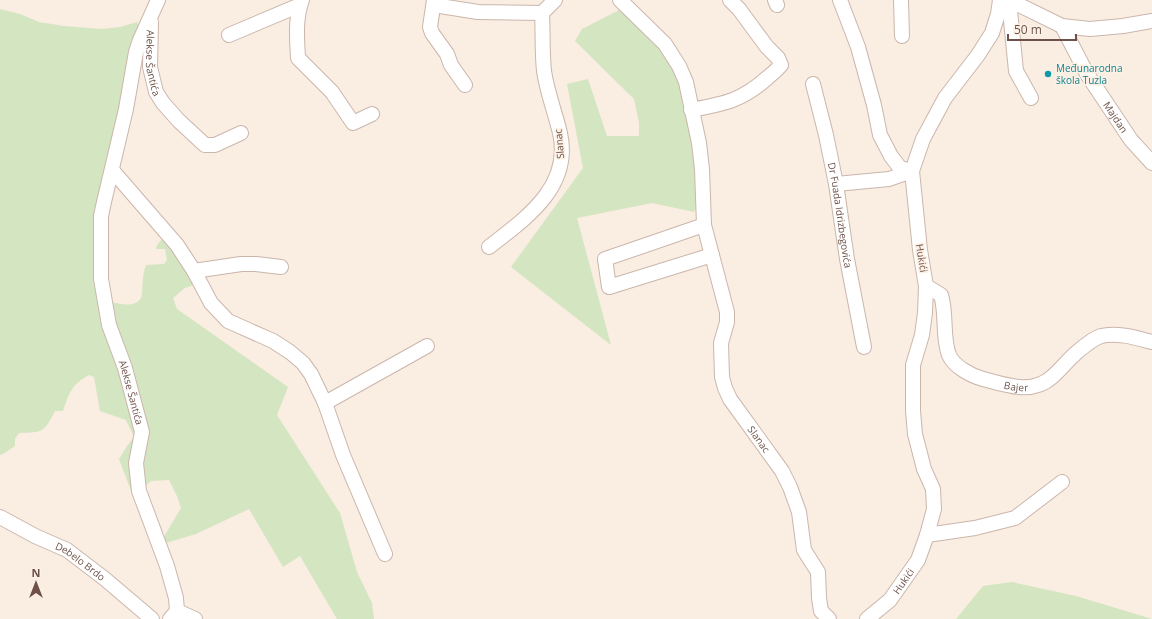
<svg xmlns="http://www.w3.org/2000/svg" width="1152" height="619" viewBox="0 0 1152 619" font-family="'Open Sans',sans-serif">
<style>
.green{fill:#d4e5c1}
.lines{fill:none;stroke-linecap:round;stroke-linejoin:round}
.minor-casing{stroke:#cbb6ac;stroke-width:16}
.minor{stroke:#fff;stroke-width:14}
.culture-dot{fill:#0f9aa8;stroke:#fdf1e6;stroke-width:1.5}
.labels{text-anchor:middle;stroke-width:3.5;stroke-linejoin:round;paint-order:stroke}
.street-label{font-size:10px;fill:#6e524a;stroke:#fdf1e6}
.culture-label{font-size:10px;fill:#0d838f;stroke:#fdf1e6;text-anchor:start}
</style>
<rect width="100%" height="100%" fill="#faede1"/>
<g class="green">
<polygon points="627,6 665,44 691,110 698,204 694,212 652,203 577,218 611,345 511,267 583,168 567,84 588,79 607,136 639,136 639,123 634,99 575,41 582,29"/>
<path d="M0 9 20 14 39 22 64 26 102 29 120 27 137 22 140 30 108 186 107 300C116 304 140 310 142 294 143 284 142 275 146 265L164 264 167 260 165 249H156L157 245 167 233 194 285 185 288 173 298 177 309 288 387 277 415 340 513 357 572 372 603 374 619H337L300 556 283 567 249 509 196 534 159 545 181 508 177 496 169 480 151 481 133 496 119 459 127 446 134 437 126 420 100 411 94 377 89 375C72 384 69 393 63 411H55C44 433 43 432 19 433L15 439V446L3 454 0 455Z"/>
<polygon points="1012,582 1076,596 1152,619 956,619 983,586"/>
</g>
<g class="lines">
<g class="minor-casing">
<g id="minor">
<path id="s1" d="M158 0 140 40 136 52 126 109 104 202 101 216V279L109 325 125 368 142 432 136 463 139 491 167 566 176 598 177 611 170 619"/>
<path d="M302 0C295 19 297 38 298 58L332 92 353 123 372 114"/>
<polyline points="434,0 430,27 432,33 447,54 451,65 465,85"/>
<path id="s2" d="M620 0 665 44 679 66 686 82 699 143 702 169 704 225 727 312V322L721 343 722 377 725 388 730 399 782 471 790 487 799 512 804 550 818 572 819 598 821 611 829 619"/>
<polyline points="775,0 777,5"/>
<polyline points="840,0 858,47 874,105 880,135 891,156 900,168 912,171"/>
<polyline points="901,0 902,36"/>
<polyline points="1009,0 1062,26 1090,29 1123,26 1152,21"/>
<polyline points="1009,0 1016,71 1031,98"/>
<polyline points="434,5 478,12 542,13"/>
<path id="s3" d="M151 22 150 67 156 92 163 103 179 121 205 145H215L241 133"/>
<path id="s4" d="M1062 26 1087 74 1131 140 1152 163"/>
<polyline points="229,35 300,5"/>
<path id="s5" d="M813 84 826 135 836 184 847 259 864 347"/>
<path d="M691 110C723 104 742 101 767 78 772 74 777 70 781 65L778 58 767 47 739 9 730 0"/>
<polyline points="112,170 177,245 194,271 211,303 228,321 273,341 290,352 303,363 311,374 325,403 343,455 385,554"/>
<polyline points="836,184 889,179 912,171"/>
<polyline points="704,225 605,259 609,287 712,255"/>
<path d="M489 247C526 218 572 187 560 133 555 112 547 92 544 71 542 52 543 32 542 13L555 0"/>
<polyline points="194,271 241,264 256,264 281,267"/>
<path id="s6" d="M926 286 941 295C947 314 942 337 949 355 954 367 972 376 983 379 1006 385 1032 395 1052 377 1061 369 1068 360 1076 353 1083 347 1092 339 1101 336 1117 332 1137 338 1152 342"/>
<polyline points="325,403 427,346"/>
<path id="s7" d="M0 517 35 536 67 550 105 579 152 619"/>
<polyline points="927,535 975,528 1015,518 1062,482"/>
<polyline points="177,611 195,619"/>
<path id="s8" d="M867 619 890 600 918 560 927 535 934 509 933 489 924 469 915 434 913 411V365L922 335 925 313 926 286 920 250 912 171 923 139 945 98 978 55 992 33 998 14 1000 0"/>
</g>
</g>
<use href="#minor" class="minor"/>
</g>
<circle class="culture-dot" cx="1048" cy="74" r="4"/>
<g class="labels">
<g class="street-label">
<text dy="4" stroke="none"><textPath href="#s3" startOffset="41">Alekse Šantića</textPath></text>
<text dy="4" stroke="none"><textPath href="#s4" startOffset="106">Majdan</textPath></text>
<text transform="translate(559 144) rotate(-95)" y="4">Slanac</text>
<text dy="4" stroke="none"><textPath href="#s5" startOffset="134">Dr Fuada Idrizbegovića</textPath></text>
<text transform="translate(922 258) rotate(81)" y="4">Hukići</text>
<text dy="4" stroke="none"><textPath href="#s6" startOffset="155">Bajer</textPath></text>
<text dy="4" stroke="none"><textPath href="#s1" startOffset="405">Alekse Šantića</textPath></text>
<text dy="4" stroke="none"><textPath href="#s2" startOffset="480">Slanac</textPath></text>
<text dy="4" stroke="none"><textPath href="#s7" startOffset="92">Debelo Brdo</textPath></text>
<text dy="4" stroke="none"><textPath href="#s8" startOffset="53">Hukići</textPath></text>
</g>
<g class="culture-label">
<text x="1056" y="72">Međunarodna<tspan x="1056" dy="12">škola Tuzla</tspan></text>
</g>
</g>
<g transform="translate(36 583)" stroke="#fdf1e6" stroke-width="3" paint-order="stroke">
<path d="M0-3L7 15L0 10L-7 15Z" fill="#6e524a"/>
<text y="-6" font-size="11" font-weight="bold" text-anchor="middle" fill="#6e524a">N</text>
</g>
<path d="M1008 34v6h68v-6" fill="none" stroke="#6e524a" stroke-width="2"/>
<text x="1014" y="34" font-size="12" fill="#6e524a" stroke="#fdf1e6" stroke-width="3" paint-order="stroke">50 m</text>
</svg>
